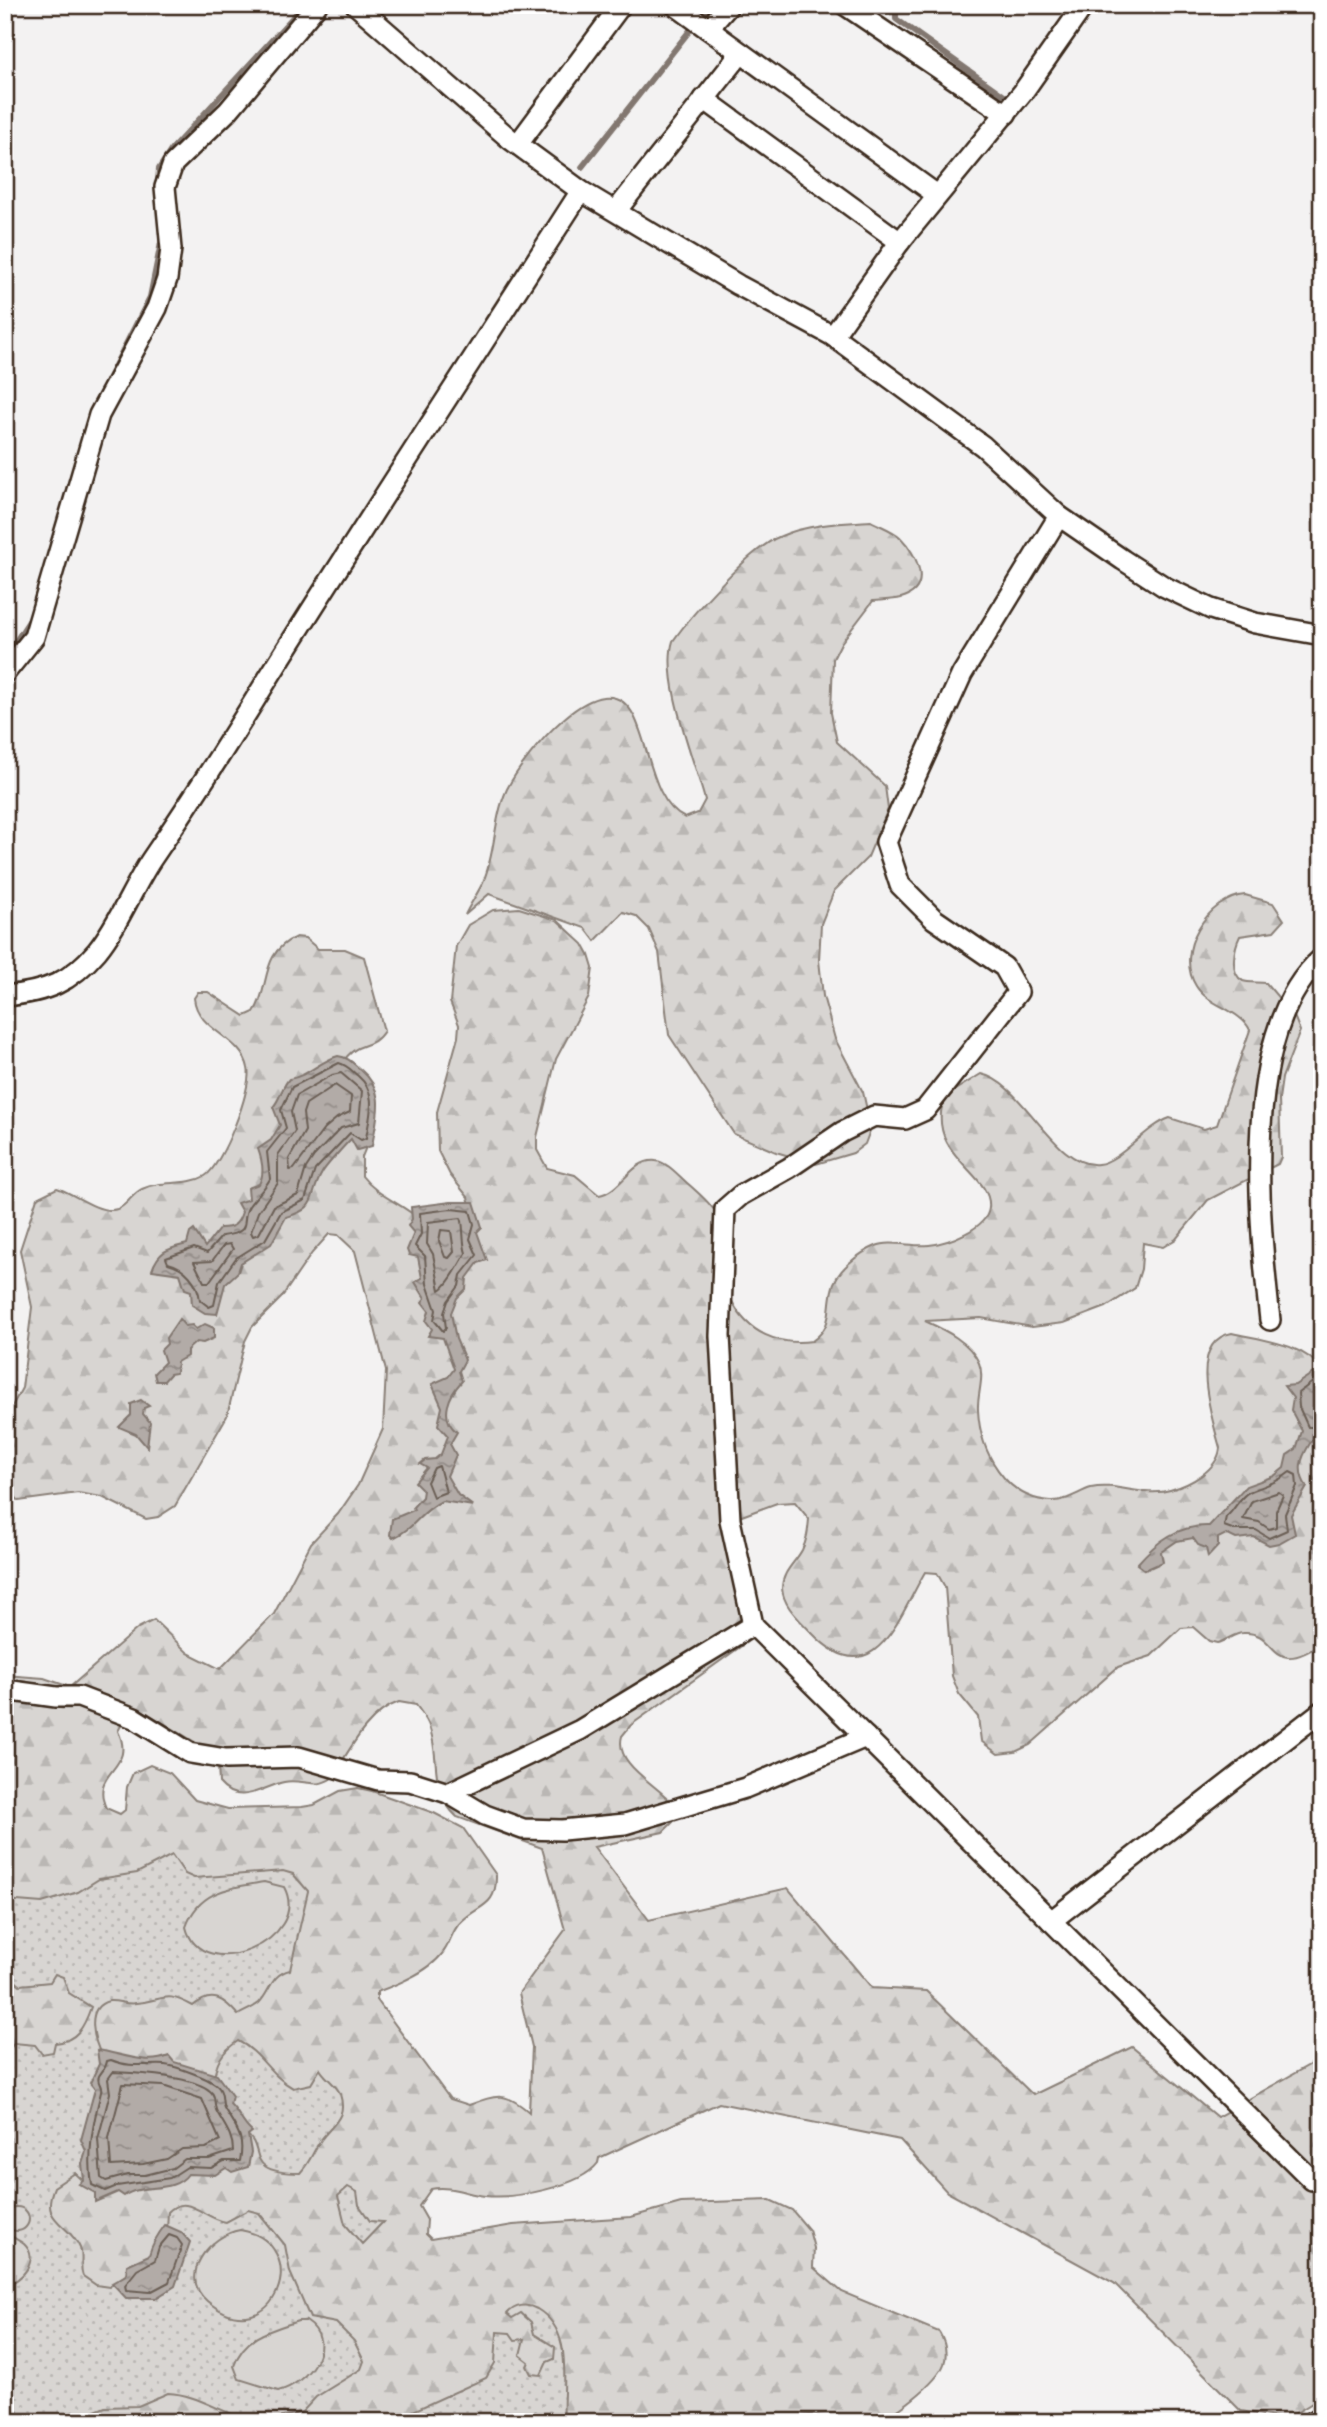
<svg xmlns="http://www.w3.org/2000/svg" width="1327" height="2427" viewBox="0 0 1327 2427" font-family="'Indie Flower',sans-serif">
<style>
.grass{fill:url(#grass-dots);stroke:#8a8078;stroke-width:2}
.forest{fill:url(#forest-firs);stroke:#8a8078;stroke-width:2;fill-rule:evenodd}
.pitch{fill:#d8d5d2;stroke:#8a8078;stroke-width:2}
.water{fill:url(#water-ripples);stroke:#827770;stroke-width:2}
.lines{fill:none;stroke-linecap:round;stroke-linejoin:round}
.shore{stroke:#6b5e55;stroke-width:2}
.stream{stroke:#827770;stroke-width:6}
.minor-casing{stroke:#3b2a1e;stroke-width:24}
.minor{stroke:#fff;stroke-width:19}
</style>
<defs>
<pattern id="grass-dots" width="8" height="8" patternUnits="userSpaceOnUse" patternTransform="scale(1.75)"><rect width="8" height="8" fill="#d8d5d2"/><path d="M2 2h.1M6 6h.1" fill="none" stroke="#bab7b4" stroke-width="1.8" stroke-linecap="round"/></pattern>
<pattern id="forest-firs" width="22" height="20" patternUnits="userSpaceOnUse" patternTransform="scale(1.75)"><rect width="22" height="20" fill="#d8d5d2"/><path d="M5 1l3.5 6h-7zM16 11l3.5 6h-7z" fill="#bab7b4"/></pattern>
<pattern id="water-ripples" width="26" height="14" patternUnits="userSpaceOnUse" patternTransform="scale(1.75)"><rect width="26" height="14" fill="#b2aba7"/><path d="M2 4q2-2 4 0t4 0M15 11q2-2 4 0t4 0" fill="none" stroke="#928b87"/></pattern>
</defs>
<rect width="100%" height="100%" fill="#f3f2f2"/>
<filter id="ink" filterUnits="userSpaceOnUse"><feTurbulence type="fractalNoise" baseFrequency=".0143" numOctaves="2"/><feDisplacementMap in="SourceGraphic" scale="14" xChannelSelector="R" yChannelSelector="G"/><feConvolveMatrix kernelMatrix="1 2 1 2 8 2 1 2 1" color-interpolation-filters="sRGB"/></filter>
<g filter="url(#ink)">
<polygon class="grass" points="5,1816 344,1857 406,2254 733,2243 765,2422 5,2422"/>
<g class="forest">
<path d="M871 521C880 526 892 530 900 537 917 554 934 589 901 598 893 600 882 600 873 601L841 643 833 659 831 713 837 742 885 786 888 809 868 857 834 891 821 924 819 960 823 996 835 1039 863 1092 871 1128 865 1144 853 1153 816 1164 776 1152 734 1134 669 1035 659 952 649 929 636 916 623 912 595 941 585 928 489 894 465 915C470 904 478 893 483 882 496 853 493 819 507 789 522 759 603 654 634 716 650 747 652 803 685 818L698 813 705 800C694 759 661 680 673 641 691 615 751 547 781 536 809 524 841 523 871 521Z"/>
<path d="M1245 895 1273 903 1284 920 1274 931 1240 936C1235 946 1228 973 1243 981 1248 983 1259 982 1266 983L1294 1016 1300 1031 1282 1078 1279 1099 1281 1157 1278 1164 1208 1200 1176 1239 1163 1247 1143 1243 1141 1269 1135 1288 1106 1307 1064 1323 1032 1327 981 1318 925 1321C945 1330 970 1342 979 1363 985 1377 977 1395 978 1410 980 1451 1005 1499 1051 1501 1066 1502 1078 1492 1091 1488 1117 1482 1144 1498 1170 1490 1189 1485 1218 1470 1220 1448 1212 1418 1186 1341 1232 1333 1262 1340 1303 1343 1322 1370L1297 1453 1284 1475 1207 1540 1292 1476 1308 1426 1322 1414V1643C1268 1681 1279 1630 1243 1633 1235 1633 1226 1641 1217 1643L1209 1641 1193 1627 1181 1628 1151 1656 1118 1667 1030 1745 1015 1752 998 1754 981 1741 978 1717 959 1694 952 1676 945 1587 937 1573 925 1572C899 1616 874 1699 811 1632 799 1619 783 1606 782 1588 782 1572 795 1563 802 1550 807 1540 808 1531 809 1519L795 1502 777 1503 739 1517 754 1633 751 1639 631 1725 622 1736C614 1765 657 1784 673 1804V1822L663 1832 594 1847 649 1920 788 1888 872 1988 926 1991 1033 2095 1132 2047 1217 2117 1318 2060 1322 2064V2397L1286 2419 1241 2411 1114 2283 947 2192 900 2140 719 2103 599 2158 598 2163C580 2187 514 2199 485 2196 467 2194 449 2185 431 2189L419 2206 427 2220 426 2234 431 2239 513 2225 631 2217 681 2203 770 2200 792 2210 809 2230 814 2248 813 2267 842 2292 939 2332C945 2342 948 2352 944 2364 937 2383 894 2417 873 2422 840 2427 815 2404 783 2422H564C561 2385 576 2332 537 2309 526 2303 515 2305 507 2314L512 2318 521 2313 531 2322 534 2334 555 2347 554 2359 547 2362 541 2375 531 2374 527 2366 529 2362 520 2355 524 2339 515 2340 510 2333 497 2332 495 2363 486 2378 389 2422H263L302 2412 316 2397 361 2369 364 2361 354 2341 336 2323 310 2318 290 2272 285 2245 259 2213 248 2210 226 2222C204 2219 187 2192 168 2212L167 2230 154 2254 109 2287 96 2285 83 2276C79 2267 84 2257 80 2248 69 2222 39 2223 54 2187L75 2173 89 2186 245 2133C268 2148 241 2173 300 2173 313 2159 314 2147 324 2136 335 2122 347 2116 340 2094 337 2085 325 2078 320 2069L311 2084 293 2088C270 2076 261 2052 238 2041 221 2052 216 2063 213 2083L103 2058C95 2044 83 2007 109 2001 118 2000 127 2005 136 2003 166 2000 164 1990 193 2006 212 1990 224 1999 238 2015 245 2011 253 2008 259 2003 270 1992 271 1974 290 1970L308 1891 293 1874 283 1871 194 1878 185 1874 172 1855 137 1873 99 1879 78 1892 42 1903 5 1900V1675L44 1678 70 1687 138 1628 154 1620 188 1653 220 1669 274 1614 311 1543 338 1514 358 1485 383 1429 386 1371 355 1251 338 1235 329 1234 312 1253 281 1298 252 1327 245 1341 227 1416 175 1506 158 1517 146 1519 102 1497 78 1493 19 1501 5 1486V1419L22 1388 32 1307 20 1250 37 1198 57 1188C73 1193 95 1211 112 1210 125 1210 131 1194 142 1189 162 1179 186 1187 205 1176 222 1166 253 1088 248 1068 242 1037 197 1031 194 998L198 992H208L245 1016 254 1012C271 987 259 953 296 937L305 938 318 949H345L364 957 384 1031C370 1052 359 1038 342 1063L269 1177 204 1299 348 1133 368 1142 362 1157V1176C378 1197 400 1202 419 1219L474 1220 468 1197 450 1175 438 1151 437 1112 458 1037 459 1025 450 1002 456 946 468 925 493 910 519 908 557 920 583 944 589 955 593 968 589 997 556 1059 537 1137V1150L547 1168 575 1175 599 1195C621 1192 632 1158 656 1161 667 1162 677 1174 686 1182 697 1192 716 1207 720 1222 727 1247 722 1278 732 1301 747 1333 779 1346 812 1341 833 1326 827 1313 832 1290 835 1271 859 1253 876 1246 890 1240 913 1247 929 1245 947 1243 987 1229 989 1208 993 1174 931 1158 942 1106L955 1090 981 1074C1023 1082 1055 1169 1098 1164 1120 1162 1146 1126 1170 1118L1204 1129 1217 1125 1250 1030C1241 1010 1208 1006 1196 986 1174 951 1208 898 1245 895ZM399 1702 416 1705C421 1712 428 1720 430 1729 441 1763 428 1789 457 1817L542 1848 565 1930 519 1993 532 2047 529 2112C506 2092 498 2094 469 2105L450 2099 377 2000V1992C399 1984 434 1970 446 1948 451 1940 452 1932 459 1924 477 1904 497 1909 496 1875L463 1828 434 1813 372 1791 358 1788 340 1791 314 1805 302 1807 228 1809 195 1800 170 1773 150 1765 133 1773 127 1787 125 1810 120 1814 106 1808C89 1769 137 1771 118 1731L130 1710H142L211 1752 218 1765 219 1783C239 1807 262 1787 284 1782 302 1778 315 1790 332 1778 349 1751 367 1713 399 1702ZM348 2187 357 2192 359 2205 370 2221 383 2222 362 2244 345 2224 338 2196Z"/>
<path d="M55 1974 63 1977 69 1993 91 2007C84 2027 77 2041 55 2043L53 2052 42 2054 35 2045 14 2043 5 2056V1980H14L20 1985 50 1982Z"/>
<circle cx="17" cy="2219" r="12"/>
<path d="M5 2231C10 2237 18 2239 24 2244 41 2260 21 2282 5 2285Z"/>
<path d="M168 2393C200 2394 229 2419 262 2422H68L105 2407 138 2406Z"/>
</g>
<g class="pitch">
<path d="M264 1882 284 1887C312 1940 201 1987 186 1927 199 1890 230 1888 264 1882Z"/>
<path d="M240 2230C316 2242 274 2357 207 2301 177 2275 210 2235 240 2230Z"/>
<path d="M298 2321H306C340 2343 307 2384 278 2391L239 2379 234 2366C244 2336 271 2330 298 2321Z"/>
</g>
<g class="water">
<path d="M338 1056C348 1057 353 1063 361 1070 387 1092 377 1115 372 1146L357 1150 351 1139C346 1144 324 1168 322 1173 308 1197 319 1208 286 1217L271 1244 241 1263 238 1272 225 1284 217 1314 205 1313 192 1305 191 1291 185 1289 180 1274 152 1270C159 1250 168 1249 187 1244L190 1233 194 1230 205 1247 220 1228C233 1228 238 1225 242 1212L237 1203 249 1199 248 1188 259 1184C265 1174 262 1160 258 1149L271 1140 280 1125 273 1107C281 1098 281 1088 289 1079 307 1077 320 1061 338 1056Z"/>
<path d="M451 1202H474L482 1227 477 1232 487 1260 478 1263 467 1278 466 1289 457 1298 451 1313 456 1339 465 1360 459 1371 462 1381C450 1394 438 1417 457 1432L450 1444 456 1455 447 1476 458 1495 473 1506 442 1501C418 1513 417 1527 393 1538L390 1535 392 1519 414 1510 413 1507 422 1497 423 1490 415 1482 427 1468 420 1464 425 1460 435 1459 441 1454 448 1436 438 1425 442 1407 432 1384 448 1377 454 1369 443 1338 428 1336 432 1329 426 1321 429 1311 422 1302 425 1298 415 1282 422 1278 418 1257 409 1255 407 1250 414 1233 408 1226 412 1219 411 1207Z"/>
<polygon points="179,1319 185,1326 192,1325 196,1329 205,1324 214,1328 214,1338 203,1343 196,1342 187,1350 187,1356 177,1362 176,1373 170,1374 164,1381 156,1381 154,1373 165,1362 161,1350 167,1344 166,1338"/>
<path d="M1322 1367V1434H1316C1305 1451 1293 1467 1307 1487L1291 1515 1295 1534 1279 1543 1269 1545 1254 1537 1236 1539 1226 1534 1218 1538V1546L1208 1557 1206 1548 1198 1545 1193 1538 1177 1541 1161 1552 1163 1562 1145 1570 1137 1564C1157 1541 1178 1525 1209 1526L1246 1486 1274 1476 1284 1468 1287 1455 1296 1449 1302 1431 1291 1410 1293 1398 1284 1386 1295 1385Z"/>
<polygon points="141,1400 149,1406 144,1408 143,1414 150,1422 147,1447 136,1434 119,1427 131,1415 131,1404"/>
<path d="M97 2050C121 2053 145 2066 169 2056L174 2062 217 2075 232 2096 230 2104C240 2113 241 2123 252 2132L248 2135 251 2152 248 2167 232 2172 226 2168 215 2175 188 2174C174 2194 141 2183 124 2196L118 2192 95 2202V2193L79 2184 84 2180 82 2164 86 2151 81 2140 95 2089 90 2083 99 2064Z"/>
<path d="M165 2225 181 2232 190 2242 175 2286 156 2298H126L112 2283 126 2275 127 2265 149 2255C152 2244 158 2234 165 2225Z"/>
</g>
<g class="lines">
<g class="shore">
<path d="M339 1063C347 1065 351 1070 358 1076 378 1093 370 1114 366 1138L361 1140 350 1133 315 1170 305 1200 281 1212 265 1240 236 1258 219 1282 214 1305 209 1307 200 1300C198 1282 185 1267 168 1263L166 1258 194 1248 207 1253 222 1236C255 1232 239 1222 249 1206 255 1197 264 1190 270 1179L267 1152 286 1128 281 1110 292 1087Z"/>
<polygon points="341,1073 362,1091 359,1123 341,1128 314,1156 306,1168 298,1195 274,1206 259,1234 253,1236 251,1232 258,1212 278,1183 278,1155 295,1131 291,1112 297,1095 332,1075"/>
<polygon points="335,1085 351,1096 350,1112 337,1118 324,1129 294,1169 290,1170 289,1159 305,1131 303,1113 306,1104"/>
<polygon points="451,1209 470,1211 474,1224 470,1239 477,1255 461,1275 459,1286 448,1301 444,1313 446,1328 443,1331 434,1320 436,1310 427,1284 425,1256 415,1246 421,1234 420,1213"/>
<path d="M461 1218C464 1222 462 1242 466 1253 460 1263 449 1285 440 1290L433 1254 427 1244 428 1222Z"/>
<polygon points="441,1230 451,1231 454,1252 449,1258 445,1257 439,1241"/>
<polygon points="230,1244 233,1249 209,1282 204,1282 194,1262 212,1261 224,1245"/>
<polyline points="1322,1375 1298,1393 1299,1407 1308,1427 1322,1427"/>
<polygon points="439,1466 446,1492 433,1497 427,1482 434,1468"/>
<path d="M1290 1472 1296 1475 1297 1486 1285 1514 1287 1530 1269 1538 1256 1530H1235L1224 1526 1226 1517C1235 1510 1239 1497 1249 1492 1265 1485 1277 1483 1290 1472Z"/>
<polygon points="1279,1492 1283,1495 1276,1511 1276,1527 1269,1529 1259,1522 1243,1519 1252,1501"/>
<path d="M111 2060C129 2068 146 2064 165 2065 175 2066 213 2079 219 2088 224 2095 221 2101 224 2108 236 2129 245 2135 240 2161H224L211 2168 187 2167 170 2178 117 2186 105 2191 92 2185C87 2153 93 2123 101 2092 103 2085 96 2083 99 2076 102 2071 106 2068 107 2061Z"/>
<path d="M113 2072C136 2073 193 2076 210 2091 217 2096 213 2105 217 2112 224 2125 233 2135 233 2151L209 2159H185L173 2168 145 2175H128L106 2181 101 2178 98 2139 110 2093 108 2079Z"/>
<polygon points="123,2084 163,2086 202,2099 220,2141 206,2148 182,2149 167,2159 143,2164 111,2166 109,2138"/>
<polygon points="169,2235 177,2238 182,2245 169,2282 150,2292 126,2290 125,2285 137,2270 155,2260 159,2247"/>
</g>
<g class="stream">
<polyline points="896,5 896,19 1007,98"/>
<polyline points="705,12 710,5"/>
<polyline points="582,167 691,29"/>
<polyline points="158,181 159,169 172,149 304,5"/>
<polyline points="106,383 150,297 162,238"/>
<polyline points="5,658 33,615"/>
</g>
<g class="minor-casing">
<g id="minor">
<polyline points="356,5 510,139 581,191 738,285 833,336 983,446 1059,516 1123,560 1165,587 1211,609 1255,623 1322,635"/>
<polyline points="675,5 937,195"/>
<polyline points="845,5 1006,114"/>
<polyline points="708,29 729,5"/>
<polyline points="704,99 900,242"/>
<polyline points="518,144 621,5"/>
<polyline points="616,211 741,53"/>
<polyline points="833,336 899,243 1023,92 1084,5"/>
<polyline points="1059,516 962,674 886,842 900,885 934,919 1004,967 1018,992 925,1110 905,1119 874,1116 842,1132 789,1168 741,1195 725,1209 720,1336 730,1520 753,1625 1312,2180"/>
<polyline points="5,673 34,637 99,415 157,308 167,279 171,249 165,187 173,164 228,111 317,5"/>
<path d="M5 996C46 992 70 983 97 951 119 924 132 889 151 860 192 800 231 739 269 677 371 514 477 353 581 191"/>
<path d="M1270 1320C1259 1221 1239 1030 1322 958"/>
<polyline points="5,1690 56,1697 79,1697 134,1718 190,1753 226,1759 299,1757 378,1780 410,1781 448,1793 485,1815 523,1829 562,1830 625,1824 745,1788 866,1737"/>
<polyline points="448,1793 580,1730 753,1625"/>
<polyline points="1051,1921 1322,1711"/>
<polyline points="1313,2422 1322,2416"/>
</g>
</g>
<use href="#minor" class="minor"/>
</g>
</g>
<rect width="1327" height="2427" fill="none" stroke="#fff" stroke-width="28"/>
<rect x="14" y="14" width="1299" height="2399" fill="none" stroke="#3b2a1e" stroke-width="2.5" filter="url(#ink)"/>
</svg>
